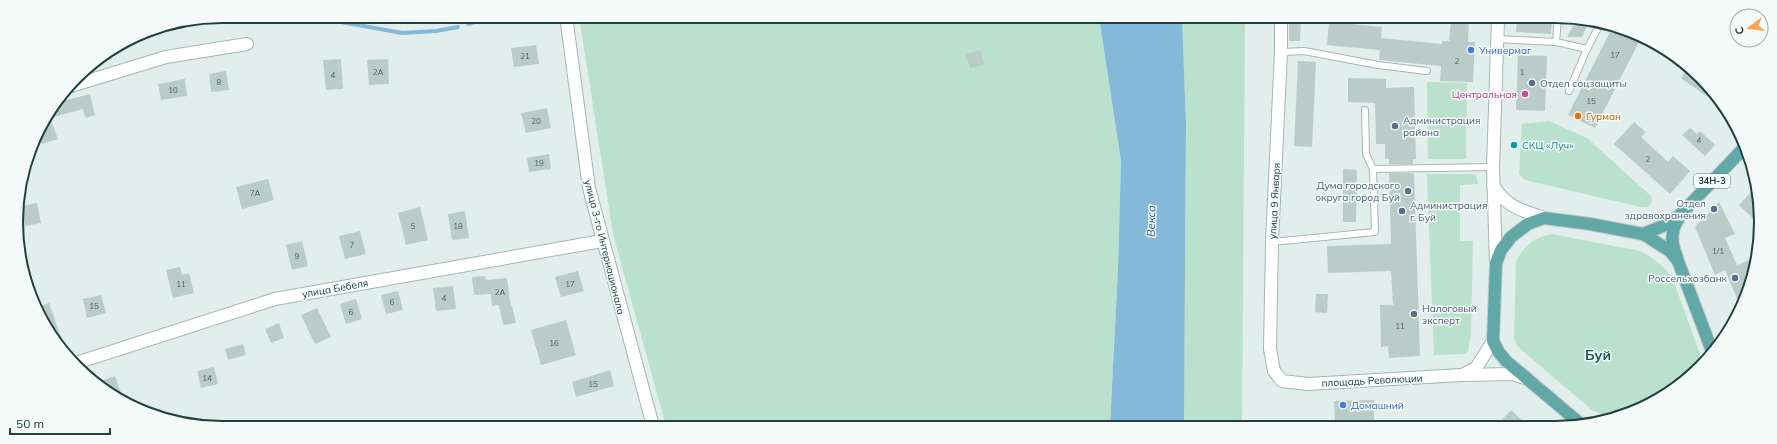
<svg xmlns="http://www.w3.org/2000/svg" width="1777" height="444" viewBox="0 0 1777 444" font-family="Mulish,sans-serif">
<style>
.green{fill:#b9e1cd}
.water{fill:#85b9d9}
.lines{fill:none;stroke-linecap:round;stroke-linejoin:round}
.stream{stroke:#85b9d9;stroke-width:4}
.building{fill:#baccc8}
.service-casing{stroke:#a4b7b4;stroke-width:8}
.minor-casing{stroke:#a4b7b4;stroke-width:14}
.tertiary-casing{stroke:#a4b7b4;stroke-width:14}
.primary-casing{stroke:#c1caca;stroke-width:14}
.service{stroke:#fff;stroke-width:6}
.minor{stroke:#fff;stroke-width:12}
.tertiary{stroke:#fff;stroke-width:12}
.primary{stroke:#62a8a6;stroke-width:12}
.shop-dot{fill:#3f7fe0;stroke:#f3faf8;stroke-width:1.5}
.service-dot{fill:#5c6f8a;stroke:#f3faf8;stroke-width:1.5}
.hotel-dot{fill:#d1479c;stroke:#f3faf8;stroke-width:1.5}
.food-dot{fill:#e8710a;stroke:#f3faf8;stroke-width:1.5}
.culture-dot{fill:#0f9aa8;stroke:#f3faf8;stroke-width:1.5}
.labels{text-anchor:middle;stroke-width:3;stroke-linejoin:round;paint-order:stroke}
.number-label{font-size:8px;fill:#466462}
.shield{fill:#f3faf8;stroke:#5f7877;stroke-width:1}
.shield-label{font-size:9px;font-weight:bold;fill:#204140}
.shop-label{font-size:10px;fill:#366cbe;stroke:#f3faf8;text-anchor:start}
.service-label{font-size:10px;fill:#4e5e75;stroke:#f3faf8;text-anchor:start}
.hotel-label{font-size:10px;fill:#b23c85;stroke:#f3faf8;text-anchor:end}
.food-label{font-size:10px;fill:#c56008;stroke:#f3faf8;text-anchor:start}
.culture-label{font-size:10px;fill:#0d838f;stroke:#f3faf8;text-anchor:start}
.street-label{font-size:10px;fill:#204140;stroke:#f3faf8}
.water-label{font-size:11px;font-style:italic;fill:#135884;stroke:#f3faf8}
.district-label{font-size:14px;font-weight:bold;fill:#195655;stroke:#f3faf8}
.rim{fill:none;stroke:#204140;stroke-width:2}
</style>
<rect width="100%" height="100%" fill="#e2eeeb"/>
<g class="green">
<polygon points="579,16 1099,17 1121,161 1118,269 1110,426 666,426 613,234"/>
<polygon points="1182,17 1245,17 1242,426 1184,426 1186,124"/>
<polygon points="1427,82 1467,83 1466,159 1428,159"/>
<polygon points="1549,121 1587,138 1651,196 1652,202 1648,207 1641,207 1525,180 1519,174 1522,124"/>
<polygon points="1472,174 1476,175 1478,184 1460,185 1460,241 1473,241 1471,334 1468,351 1464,354 1434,355 1427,174"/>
<path d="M1552 234 1640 251C1654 258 1664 266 1673 279L1701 357 1702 365 1700 368 1646 407 1609 417 1592 410 1517 346 1514 338 1516 262C1523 246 1535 237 1552 234Z"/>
</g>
<polygon class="water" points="1099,17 1182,17 1186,124 1184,426 1110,426 1118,269 1121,161"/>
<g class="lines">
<g class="stream">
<polyline points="265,16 314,17 402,33 436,31 458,27"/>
<polyline points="468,24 493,16"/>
</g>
</g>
<g class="building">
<polygon points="1289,17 1301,17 1300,41 1289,41"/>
<polygon points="1451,18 1469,18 1468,42 1475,42 1473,82 1440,81 1441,66 1379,60 1380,50 1327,45 1329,22 1382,27 1381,38 1442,44 1442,41 1449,41"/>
<polygon points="1517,18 1552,18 1551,34 1516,32"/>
<polygon points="1577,18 1590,20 1582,37 1567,37"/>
<polygon points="1612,28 1641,38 1595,128 1568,115"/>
<polygon points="536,45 539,64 514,67 511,48"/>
<polygon points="981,50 984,65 970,68 966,54"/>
<polygon points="1518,55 1547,56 1545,111 1516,110"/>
<polygon points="341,59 343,89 326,90 323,60"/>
<polygon points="388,59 389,84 369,85 367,60"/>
<polygon points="1298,61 1316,62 1312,147 1294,146"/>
<polygon points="1687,69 1711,90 1706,96 1681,78"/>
<polygon points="226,71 229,90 211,92 209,74"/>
<polygon points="1348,78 1386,79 1386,88 1414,87 1416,159 1413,159 1413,164 1389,164 1389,159 1385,159 1385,144 1376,144 1375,103 1348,102"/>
<polygon points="185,79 187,96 161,100 158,84"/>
<polygon points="90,94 95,115 85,118 83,109 50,118 58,139 42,144 38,130 59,102"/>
<polygon points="547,108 551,128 526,133 521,113"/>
<polygon points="1634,122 1646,132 1641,137 1668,162 1673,156 1690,171 1670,194 1614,144"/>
<polygon points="1690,128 1697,134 1700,131 1715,145 1705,156 1682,135"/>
<polygon points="549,154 551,169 529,172 527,158"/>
<polygon points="1343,169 1357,170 1356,222 1343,222"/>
<polygon points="1389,173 1414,173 1420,356 1389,358 1388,346 1381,347 1380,305 1393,305 1391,271 1328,273 1327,246 1391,244"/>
<polygon points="268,179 274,200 242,209 236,187"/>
<polygon points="1755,188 1756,207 1758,223 1739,205"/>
<polygon points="1719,202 1735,234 1725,238 1737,265 1757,257 1741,308 1725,270 1715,275 1695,227"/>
<polygon points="37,203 41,223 25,226 22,206"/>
<polygon points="420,207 428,240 406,245 398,213"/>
<polygon points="465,211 469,238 452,240 448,214"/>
<polygon points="360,231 366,254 345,259 339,236"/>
<polygon points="302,241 308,266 292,270 286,245"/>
<polygon points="180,267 182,275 189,273 194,293 173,298 166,270"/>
<polygon points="578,271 584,291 561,297 555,277"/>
<polygon points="485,276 486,280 507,278 511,307 512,306 516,323 503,325 499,305 492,306 491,294 474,295 472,277"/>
<polygon points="453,286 456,309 436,311 433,288"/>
<polygon points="398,291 403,310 386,314 381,295"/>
<polygon points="1316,294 1328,294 1327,313 1315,312"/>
<polygon points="101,295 106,313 87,318 83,299"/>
<polygon points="356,299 362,319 346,324 340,304"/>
<polygon points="49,303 63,343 57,345 37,307"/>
<polygon points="317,308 331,337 315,344 301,315"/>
<polygon points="566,320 576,355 541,365 531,330"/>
<polygon points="279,323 284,338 271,343 265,329"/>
<polygon points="243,344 246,355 228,360 225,349"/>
<polygon points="214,367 218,384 201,388 197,371"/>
<polygon points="610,370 614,386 576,397 572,382"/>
<polygon points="115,376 124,402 119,401 98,382"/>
<polygon points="1374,400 1374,426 1335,426 1334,401"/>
<polygon points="1511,410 1528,426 1496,426"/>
</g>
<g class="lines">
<g class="service-casing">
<g id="service">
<polyline points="1497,39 1556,42 1587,49"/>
<polyline points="1556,42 1558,18"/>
<polyline points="1281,52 1304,51 1378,65 1427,71"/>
<polyline points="1569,91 1587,49 1600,24"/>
<polyline points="1373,169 1493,167"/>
<polyline points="1272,242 1375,232 1373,169 1366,154 1365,110"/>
</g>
</g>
<g class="minor-casing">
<g id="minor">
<polyline points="1281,17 1281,52 1272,242 1270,349 1274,371 1282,381 1308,384 1461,375 1512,374 1525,378"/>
<polyline points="71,86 166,57 247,44"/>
<path d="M1493 185C1506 207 1521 210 1544 218"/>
<polyline points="1496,263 1493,167 1498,18"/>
<polyline points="76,363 275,299 602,241"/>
<polyline points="1464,374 1476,368 1493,341"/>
</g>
</g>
<g class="tertiary-casing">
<polyline id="tertiary" points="566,16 589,188 653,426"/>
</g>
<g class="primary-casing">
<g id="primary">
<polyline points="1643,234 1663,226 1680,215 1744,148"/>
<path d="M1677 257C1671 243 1670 231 1679 218"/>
<polyline points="1583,426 1506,361 1498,351 1493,341 1496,263 1501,250 1511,237 1528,224 1544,218 1590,224 1643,234 1670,251 1678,261 1712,351"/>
</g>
</g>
<use href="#service" class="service"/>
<use href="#minor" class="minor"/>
<use href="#tertiary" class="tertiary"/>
<use href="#primary" class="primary"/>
</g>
<g class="shop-dot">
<circle cx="1471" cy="50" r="4"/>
<circle cx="1343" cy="405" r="4"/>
</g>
<g class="service-dot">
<circle cx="1532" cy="83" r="4"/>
<circle cx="1395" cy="126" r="4"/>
<circle cx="1408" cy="191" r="4"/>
<circle cx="1714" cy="209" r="4"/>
<circle cx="1402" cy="211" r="4"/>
<circle cx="1735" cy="278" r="4"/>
<circle cx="1414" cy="314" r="4"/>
</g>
<circle class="hotel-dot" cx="1525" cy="94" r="4"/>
<circle class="food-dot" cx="1578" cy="116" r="4"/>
<circle class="culture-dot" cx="1514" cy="145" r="4"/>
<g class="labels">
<g class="number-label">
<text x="1615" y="58">17</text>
<text x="525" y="59">21</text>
<text x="1457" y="64">2</text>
<text x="378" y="75">2А</text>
<text x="1522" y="75">1</text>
<text x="333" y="78">4</text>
<text x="219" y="85">8</text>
<text x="173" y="93">10</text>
<text x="1591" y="104">15</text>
<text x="536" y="124">20</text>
<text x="1699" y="143">4</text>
<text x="1648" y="162">2</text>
<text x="539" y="166">19</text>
<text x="255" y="196">7А</text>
<text x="413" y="229">5</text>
<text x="458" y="229">18</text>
<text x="352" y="248">7</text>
<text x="1718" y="254">1/1</text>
<text x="297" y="259">9</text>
<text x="181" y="287">11</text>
<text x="570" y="287">17</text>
<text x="500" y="295">2А</text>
<text x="444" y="301">4</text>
<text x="392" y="305">6</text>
<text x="94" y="309">15</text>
<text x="351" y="315">6</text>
<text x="1400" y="329">11</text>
<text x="554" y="346">16</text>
<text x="207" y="381">14</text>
<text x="593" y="387">15</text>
</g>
<rect class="shield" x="1694" y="174" width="36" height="14" rx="3"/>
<g class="shield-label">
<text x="1712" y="184">34Н-3</text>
</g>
<g class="shop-label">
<text x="1479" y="54">Универмаг</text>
<text x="1351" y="409">Домашний</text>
</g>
<g class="service-label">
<text x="1540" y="87">Отдел соцзащиты</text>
<text x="1403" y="124">Администрация<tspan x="1403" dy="12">района</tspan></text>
<text x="1400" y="189" text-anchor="end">Дума городского<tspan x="1400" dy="12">округа город Буй</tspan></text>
<text x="1706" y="207" text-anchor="end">Отдел<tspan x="1706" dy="12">здравохранения</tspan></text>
<text x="1410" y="209">Администрация<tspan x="1410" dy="12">г. Буй</tspan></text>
<text x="1727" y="282" text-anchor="end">Россельхозбанк</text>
<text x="1422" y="312">Налоговый<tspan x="1422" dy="12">эксперт</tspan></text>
</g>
<g class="hotel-label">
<text x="1517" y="98">Центральная</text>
</g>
<g class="food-label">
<text x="1586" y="120">Гурман</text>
</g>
<g class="culture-label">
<text x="1522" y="149">СКЦ «Луч»</text>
</g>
<g class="street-label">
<text transform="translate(1274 201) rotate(-87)" y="4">улица 9 Января</text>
<text transform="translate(605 247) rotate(76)" y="4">улица 3-го Интернационала</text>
<text transform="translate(335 288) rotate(-10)" y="4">улица Бебеля</text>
<text transform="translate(1372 380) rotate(-3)" y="4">площадь Революции</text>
</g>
<g class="water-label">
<text transform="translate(1151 221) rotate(-89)" y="4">Векса</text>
</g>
<g class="district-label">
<text x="1598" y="360">Буй</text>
</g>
</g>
<path d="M0 0H1777V444H0ZM222 23H1555A199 199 0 0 1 1754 222V222A199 199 0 0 1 1555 421H222A199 199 0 0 1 23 222V222A199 199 0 0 1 222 23Z" fill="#f3faf8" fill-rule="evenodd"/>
<path class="rim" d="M222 23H1555A199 199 0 0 1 1754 222V222A199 199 0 0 1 1555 421H222A199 199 0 0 1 23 222V222A199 199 0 0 1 222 23Z"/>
<g transform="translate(1749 28) rotate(255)"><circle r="19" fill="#f3faf8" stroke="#9fb0ae"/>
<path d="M0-3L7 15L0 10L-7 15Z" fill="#ffa34f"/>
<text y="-6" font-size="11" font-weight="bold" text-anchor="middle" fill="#204140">С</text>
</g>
<path d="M10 428v6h100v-6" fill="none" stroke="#204140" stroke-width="2"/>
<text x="16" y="428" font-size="12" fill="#204140" stroke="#f3faf8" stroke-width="3" paint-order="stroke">50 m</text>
</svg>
